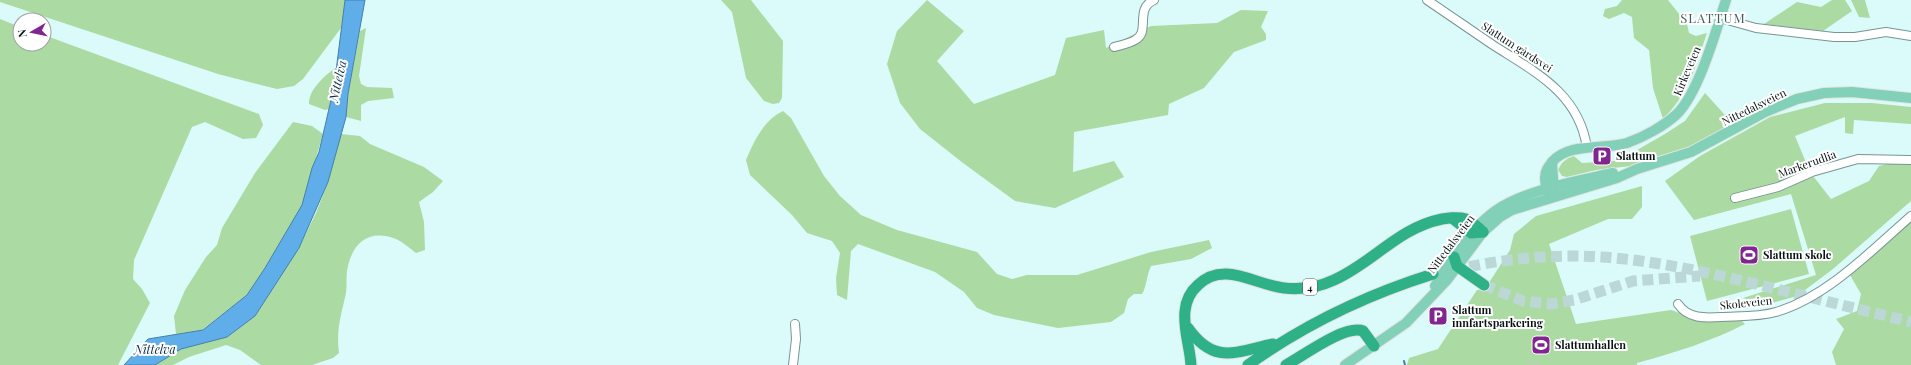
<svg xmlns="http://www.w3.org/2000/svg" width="1911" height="365" viewBox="0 0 1911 365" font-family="'Playfair Display',serif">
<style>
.green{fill:#acdaa3}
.water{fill:#5fade9;stroke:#457fa9}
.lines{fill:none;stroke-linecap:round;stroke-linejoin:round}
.stream{stroke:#457fa9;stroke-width:2}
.highway-tunnel{stroke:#bbd8d7;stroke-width:11;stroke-dasharray:11 5.5;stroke-linecap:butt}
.minor-casing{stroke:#779593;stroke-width:10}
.major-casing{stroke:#e1e3e3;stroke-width:12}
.highway-casing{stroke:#e1e3e3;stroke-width:13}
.minor{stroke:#fff;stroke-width:8}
.major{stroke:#82d0b7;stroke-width:10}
.highway{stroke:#2eb187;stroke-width:11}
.labels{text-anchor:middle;stroke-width:4;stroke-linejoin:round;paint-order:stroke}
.shield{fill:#fff;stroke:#535a5a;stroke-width:1}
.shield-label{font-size:10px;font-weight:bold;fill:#091414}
.street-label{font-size:11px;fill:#091414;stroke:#fff}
.poi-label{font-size:11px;font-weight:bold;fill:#091414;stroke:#fff;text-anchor:start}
.water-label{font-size:12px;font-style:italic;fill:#0c2e46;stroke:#fff}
.quarter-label{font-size:13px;letter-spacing:1px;fill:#3f5c5b;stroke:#fff}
</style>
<rect width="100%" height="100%" fill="#dafbf9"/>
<g class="green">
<polygon points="0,0 345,0 344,11 341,28 303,79 294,86 277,89 218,74 0,2"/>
<polygon points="721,0 751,0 783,41 782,98 779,103 773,104 764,101 746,78 732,12"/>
<polygon points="927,0 964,31 937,61 974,104 1055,75 1066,38 1104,30 1106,48 1151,26 1217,23 1241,10 1268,11 1261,27 1266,34 1266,40 1234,52 1204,88 1169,104 1168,115 1074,132 1073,172 1114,161 1124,177 1055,208 1015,201 963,163 920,129 900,103 887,64 897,31"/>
<path d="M1622 0H1668L1687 24 1689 33 1696 36 1707 33C1695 68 1689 93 1663 119L1653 88 1649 50 1634 38 1632 17 1624 13 1609 19 1603 16 1605 9 1617 6Z"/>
<polygon points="1832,0 1845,0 1852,11 1823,31 1764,24 1797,2 1821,7"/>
<polygon points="1851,0 1865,0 1870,18 1859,17"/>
<polygon points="0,19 20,27 20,44 44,44 44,35 259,114 263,125 256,138 243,139 205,122 192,127 134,260 133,279 142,289 150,303 118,365 0,365"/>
<polygon points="366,28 359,76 361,84 367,87 392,88 394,98 368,101 361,105 361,121 346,117 348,94 360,31"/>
<path d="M337 67 329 109 325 110 309 104C308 90 326 74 337 67Z"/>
<path d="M1705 93 1734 125 1676 153 1631 166 1596 170 1567 177 1562 176 1558 170C1562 162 1565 159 1574 156L1582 163 1614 161 1623 158 1665 134 1685 121Z"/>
<polygon points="1825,103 1872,103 1911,107 1911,124 1854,120 1853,134 1845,133 1845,117 1795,136 1810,172 1831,199 1869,181 1879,166 1897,162 1911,165 1911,201 1833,269 1797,296 1764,305 1743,298 1816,275 1791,194 1694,220 1665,181 1700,156 1770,117"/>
<path d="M783 111 791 118 824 176 840 196 861 215 897 230 977 252 997 274 1012 279 1027 275H1077L1151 252 1209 240 1212 248 1191 259 1151 266C1146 277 1147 286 1142 294H1134L1128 299 1124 313 1111 322 1058 328 994 315 977 308 964 292 935 272 858 244 851 251 847 300 837 295 836 278 840 253 832 241 807 233 792 215 750 175 746 160C754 141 764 120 783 111Z"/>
<polygon points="293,122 312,126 323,134 302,205 265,268 247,295 202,330 176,334 174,316 185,290 206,257 217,245 222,228 255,173"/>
<path d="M341 134 360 136 370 144 424 167 443 181 433 192 419 202 424 222 425 250 416 253C409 248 401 240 393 238 366 229 351 246 347 271 346 278 347 286 346 293 341 316 336 329 339 353L333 358 312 365H261L240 350 226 345 189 357 173 365H155L181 349 227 337 255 316 299 248 316 213 328 182Z"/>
<path d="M1642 186V207L1632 219H1608L1549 244 1576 324 1671 310 1705 322 1739 318 1745 324C1709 342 1677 352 1637 363V365H1407L1409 358 1438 349 1477 290 1485 289 1510 250 1514 234 1536 216Z"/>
<polygon points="1791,209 1809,274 1707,301 1690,236"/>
<polygon points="1911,217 1911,365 1836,365 1832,352 1844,329 1836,319 1857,311 1861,294 1850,275"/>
</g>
<polygon class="water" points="345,0 365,0 348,94 346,117 328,182 299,248 255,316 227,337 181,349 155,365 124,365 148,339 203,330 247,295 265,268 302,205 312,168 319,152 334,87"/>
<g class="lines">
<polyline class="stream" points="1404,361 1405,365"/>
<g class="highway-tunnel">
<path d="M1453 270C1506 258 1561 253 1615 258 1666 263 1715 274 1764 286 1813 298 1862 310 1911 322"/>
<polyline points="1484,285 1523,301 1550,304 1574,300 1633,281 1700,276"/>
</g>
<g class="minor-casing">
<g id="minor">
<path d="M1427 0C1449 15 1471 30 1493 45 1535 72 1579 93 1587 148"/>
<polyline points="1720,18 1756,28 1834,37 1855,37 1886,32 1911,36"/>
<path d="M1114 47C1120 45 1129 44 1135 40 1151 32 1134 9 1154 0"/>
<polyline points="1735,198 1778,187 1812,172 1858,159 1911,160"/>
<path d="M1678 304C1688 319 1705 318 1721 317 1740 316 1758 317 1776 312 1827 297 1872 250 1911 216"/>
<polyline points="793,365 796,339 795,324"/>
</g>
</g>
<g class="major-casing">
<g id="major">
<polyline points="1552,162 1554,193"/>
<path d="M1553 197C1547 192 1545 186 1545 178 1545 171 1548 167 1552 162 1569 142 1604 150 1627 143 1644 137 1664 126 1677 114 1699 92 1716 31 1726 0"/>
<path d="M1435 286C1450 260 1470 229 1495 211 1525 190 1577 181 1613 173"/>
<polyline points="1345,365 1406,323 1447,280 1483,232 1500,217 1512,210 1617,178 1637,169 1691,152 1765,112 1797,99 1824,93 1852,92 1911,98"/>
</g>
</g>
<g class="highway-casing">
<g id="highway">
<polyline points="1452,218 1471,233 1483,232"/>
<polyline points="1454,257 1457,266 1484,285"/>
<path d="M1188 328C1214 365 1235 352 1273 344"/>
<path d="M1191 365C1190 347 1183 329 1185 311 1186 301 1190 292 1198 285 1224 260 1255 285 1284 288 1302 290 1319 287 1334 280 1374 262 1398 228 1442 219 1449 218 1459 217 1466 219 1473 222 1478 227 1483 232"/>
<path d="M1248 365C1305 324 1366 295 1433 274"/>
<path d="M1286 365C1303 356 1345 324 1363 331L1374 346"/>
</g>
</g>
<use href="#minor" class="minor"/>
<use href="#major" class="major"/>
<use href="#highway" class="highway"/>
</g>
<defs>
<g id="parking-square" transform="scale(1)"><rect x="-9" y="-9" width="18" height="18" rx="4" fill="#812591" stroke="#fff"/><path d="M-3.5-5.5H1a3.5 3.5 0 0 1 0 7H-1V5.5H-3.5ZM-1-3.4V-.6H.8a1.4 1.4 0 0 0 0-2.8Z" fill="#fff"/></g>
<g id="stadium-square" transform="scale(1)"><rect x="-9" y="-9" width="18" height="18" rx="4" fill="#812591" stroke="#fff"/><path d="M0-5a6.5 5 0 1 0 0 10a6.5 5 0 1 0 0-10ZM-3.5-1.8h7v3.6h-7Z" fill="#fff"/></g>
</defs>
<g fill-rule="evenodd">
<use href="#parking-square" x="1602" y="156"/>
<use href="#stadium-square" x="1749" y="255"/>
<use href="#parking-square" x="1438" y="316"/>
<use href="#stadium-square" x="1541" y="345"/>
</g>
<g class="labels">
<rect class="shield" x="1303" y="279" width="14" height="16" rx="3"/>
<g class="shield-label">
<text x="1310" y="291">4</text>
</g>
<g class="street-label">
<text transform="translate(1517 47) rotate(33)" y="4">Slattum gårdsvei</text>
<text transform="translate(1687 71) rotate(-67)" y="4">Kirkeveien</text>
<text transform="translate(1754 107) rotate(-26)" y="4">Nittedalsveien</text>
<text transform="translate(1807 164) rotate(-20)" y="4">Markerudlia</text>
<text transform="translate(1451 244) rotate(-53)" y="4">Nittedalsveien</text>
<text transform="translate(1746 303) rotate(-6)" y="4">Skoleveien</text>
</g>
<g class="poi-label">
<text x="1616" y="160">Slattum</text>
<text x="1763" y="259">Slattum skole</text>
<text x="1452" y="314">Slattum<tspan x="1452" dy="13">innfartsparkering</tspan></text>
<text x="1555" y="349">Slattumhallen</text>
</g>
<g class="water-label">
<text transform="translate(338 81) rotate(-77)" y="4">Nittelva</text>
<text x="155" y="354">Nittelva</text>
</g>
<g class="quarter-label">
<text x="1713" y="23">SLATTUM</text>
</g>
</g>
<g transform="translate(32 32) rotate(261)"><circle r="19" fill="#ffffff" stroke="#9da1a1"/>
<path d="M0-3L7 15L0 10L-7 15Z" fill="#812591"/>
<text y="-6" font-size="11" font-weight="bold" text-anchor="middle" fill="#091414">N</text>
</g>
</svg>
